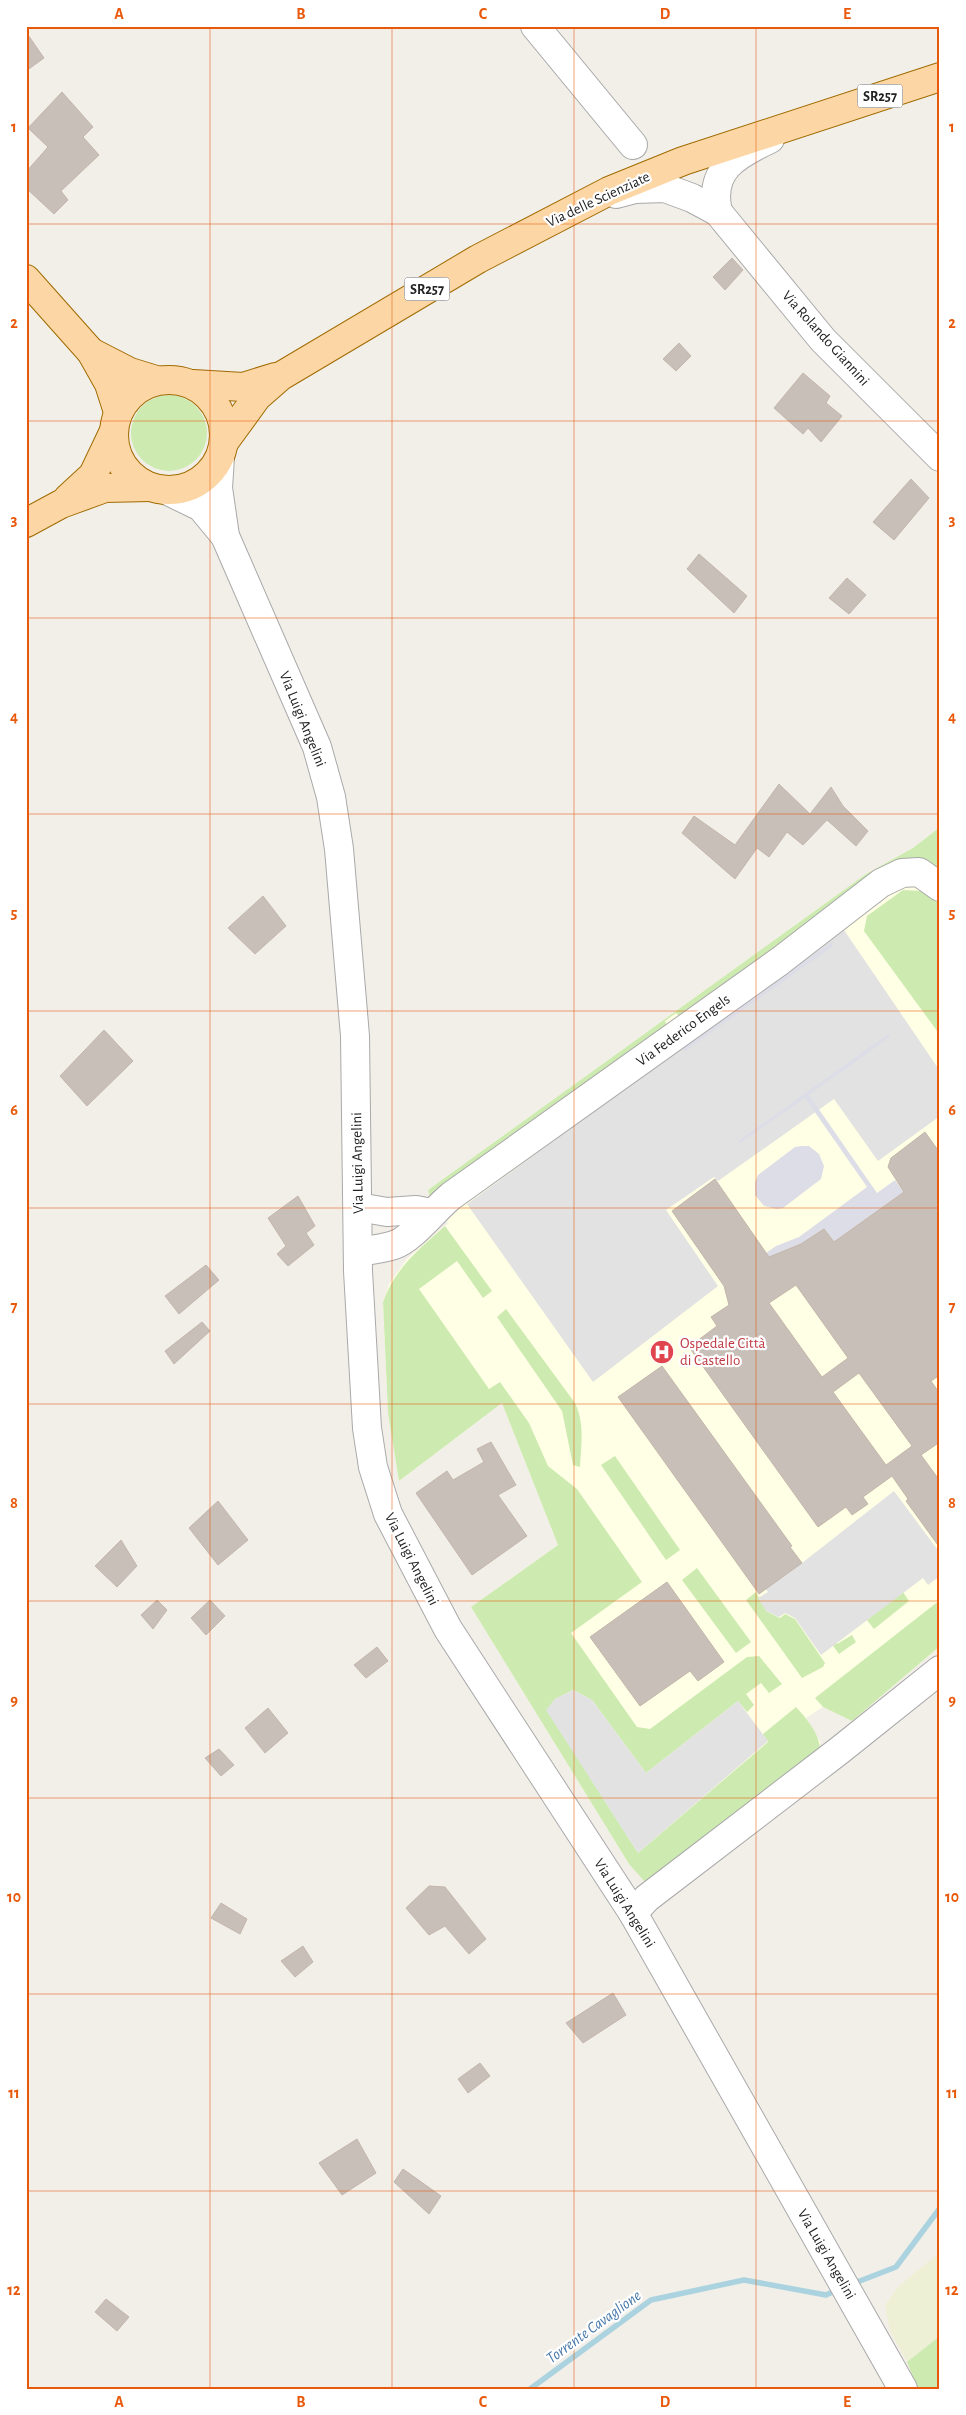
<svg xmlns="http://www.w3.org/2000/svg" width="966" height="2415" viewBox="0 0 966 2415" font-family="'Alegreya Sans',sans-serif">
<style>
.education{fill:#ffffe5}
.farmland{fill:#eef0d5}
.grass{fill:#cdebb0}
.parking{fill:#e2e2e2}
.plaza{fill:#dddde8}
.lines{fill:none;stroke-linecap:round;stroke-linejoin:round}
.stream{stroke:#aad3df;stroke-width:5.5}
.building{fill:#c7bfb8;stroke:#c4b6ab;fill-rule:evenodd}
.minor-casing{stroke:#a9a9a9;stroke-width:30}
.major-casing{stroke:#a06b00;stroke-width:30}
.minor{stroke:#fff;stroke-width:28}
.major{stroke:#fcd6a4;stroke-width:28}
.grid{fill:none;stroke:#e8590c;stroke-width:1;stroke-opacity:0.55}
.labels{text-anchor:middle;stroke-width:4.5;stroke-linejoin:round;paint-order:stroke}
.shield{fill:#fff;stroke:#646464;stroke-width:1}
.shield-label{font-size:14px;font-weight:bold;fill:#222}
.street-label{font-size:15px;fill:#222;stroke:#fff}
.health-label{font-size:15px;fill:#be3a42;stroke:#fff;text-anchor:start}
.water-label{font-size:16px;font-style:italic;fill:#4a7aab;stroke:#fff}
.neatline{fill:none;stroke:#e8590c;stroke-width:2}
.grid-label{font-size:16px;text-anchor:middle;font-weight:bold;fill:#e8590c}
</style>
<rect width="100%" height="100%" fill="#f2efe9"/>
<polygon class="education" points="940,827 940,1646 852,1721 823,1707 806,1718 821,1743 629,1864 471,1607 558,1545 502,1403 399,1481 388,1413 383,1302 389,1284 407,1259 448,1223 430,1197 428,1190 866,874 913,848"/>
<polygon class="farmland" points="940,2252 940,2336 907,2362 890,2331 885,2305 899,2286"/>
<g class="grass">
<circle cx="169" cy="433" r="38"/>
<polygon points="940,827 940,875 924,864 680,1017 676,1013 665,1021 668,1028 430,1197 428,1190 866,874 913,848"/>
<polygon points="903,890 921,891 940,903 940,1035 864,931 867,916"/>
<path d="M445 1226 492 1291 483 1298 457 1261 419 1289 489 1389 500 1382 529 1423 548 1466 577 1489 642 1582 571 1633 637 1727 650 1729 747 1657 759 1656 782 1684 769 1693 761 1683 746 1694 754 1705 747 1712 738 1701 646 1773 592 1700 573 1690 555 1699 547 1710 638 1853 768 1742 763 1734 796 1707C807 1719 821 1735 820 1752L645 1882 629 1864 471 1607 558 1545 502 1403 399 1481 388 1413 383 1302C395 1268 419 1249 445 1226Z"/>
<path d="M506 1309 575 1403C585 1424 581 1444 580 1467L573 1465 562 1411 497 1317Z"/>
<polygon points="615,1456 680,1550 666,1560 601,1465"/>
<polygon points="697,1568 751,1642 736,1653 682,1580"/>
<polygon points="792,1590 800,1592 837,1644 852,1635 856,1642 839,1654"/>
<polygon points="756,1592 766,1611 780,1618 785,1614 795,1619 825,1663 823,1667 802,1678 746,1600"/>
<polygon points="903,1592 909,1601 874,1629 866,1619"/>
<polygon points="940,1600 940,1646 852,1721 823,1707 815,1698"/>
<polygon points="940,2336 940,2389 918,2389 907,2362"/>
</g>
<g class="parking">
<polygon points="844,930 940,1071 940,1116 878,1161 834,1099 718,1181 714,1177 666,1210 718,1286 593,1382 467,1204"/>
<polygon points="894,1491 940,1553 940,1576 928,1585 923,1578 821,1655 795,1618 785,1613 779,1617 766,1611 758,1598 768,1592 765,1588 802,1563"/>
<polygon points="573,1690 592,1700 646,1773 738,1701 768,1741 638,1853 546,1710 555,1699"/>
</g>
<g class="plaza">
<polygon points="833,941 832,947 685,1051 681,1049"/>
<polygon points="888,1034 890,1037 809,1095 877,1193 895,1180 904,1192 834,1242 824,1229 808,1241 769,1257 766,1253 776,1246 799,1237 867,1187 805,1098 740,1143 738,1141"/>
<polygon points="802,1146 809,1146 819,1154 824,1166 821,1179 783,1208 777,1209 764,1206 755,1195 755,1182 758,1175 795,1147"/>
</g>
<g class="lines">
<g class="stream">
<polyline points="852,2284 896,2267 940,2208"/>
<polyline points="530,2389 651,2300 744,2280 826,2295 839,2289"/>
</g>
</g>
<g class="building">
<polygon points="26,32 44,58 26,71"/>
<polygon points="62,92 93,127 83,137 99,155 61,191 68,200 54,214 26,188 26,172 48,147 28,128"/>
<polygon points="732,258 743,270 725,290 713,277"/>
<polygon points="679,343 691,356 676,371 663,359"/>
<polygon points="803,373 830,396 826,403 842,416 821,442 808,428 803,434 774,408"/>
<polygon points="911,479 929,498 894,540 873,522"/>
<polygon points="699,554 747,596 734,613 687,569"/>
<polygon points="847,578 866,595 849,614 829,598"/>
<polygon points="779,784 810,814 831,787 843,806 868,831 856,846 827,820 803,845 787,832 769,857 757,848 735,879 682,833 694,816 735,845"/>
<polygon points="263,896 286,926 255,954 228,928"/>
<polygon points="104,1030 133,1061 87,1106 60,1076"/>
<path d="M925 1132 940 1153V1375L931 1381 940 1394V1442L921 1455 940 1481V1548L906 1501 908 1499 892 1476 863 1497 868 1504 852 1515 846 1507 818 1527 689 1347 717 1326 711 1317 729 1305 724 1286 672 1211 715 1179 769 1257 801 1244 824 1229 834 1242 904 1192 888 1167 891 1158ZM796 1285 848 1358 822 1377 769 1303ZM859 1373 912 1446 886 1465 833 1392Z"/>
<polygon points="298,1196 315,1226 306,1233 314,1245 288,1266 277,1254 286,1246 268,1218"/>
<polygon points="206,1265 219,1280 179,1314 165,1296"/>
<polygon points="202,1322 210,1331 174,1364 165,1351"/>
<polygon points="662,1366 792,1546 790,1547 802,1563 759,1594 618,1397"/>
<polygon points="491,1442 516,1485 498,1495 527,1536 472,1575 416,1493 447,1471 453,1480 484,1462 477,1449"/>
<polygon points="218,1501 248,1540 218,1565 189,1528"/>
<polygon points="121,1540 137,1566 117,1587 95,1566"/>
<polygon points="667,1582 724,1662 698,1681 690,1671 640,1706 590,1637"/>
<polygon points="157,1600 167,1610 153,1629 141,1615"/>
<polygon points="210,1600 225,1616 206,1635 191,1618"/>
<polygon points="377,1647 388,1661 366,1678 354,1665"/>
<polygon points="268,1708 288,1733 265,1753 245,1728"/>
<polygon points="219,1749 234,1765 221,1776 205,1758"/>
<polygon points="429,1886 445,1887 486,1939 469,1954 445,1926 429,1935 406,1908"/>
<polygon points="221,1903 247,1919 240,1934 211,1918"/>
<polygon points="303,1946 313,1962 295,1977 281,1961"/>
<polygon points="613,1993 626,2015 583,2043 566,2023"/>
<polygon points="480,2063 490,2076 468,2093 458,2079"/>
<polygon points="357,2139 376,2173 342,2195 319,2163"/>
<polygon points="403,2169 441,2196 429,2214 394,2182"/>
<polygon points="106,2299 129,2317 117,2331 95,2312"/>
</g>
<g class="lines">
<g class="minor-casing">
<g id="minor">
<polyline points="535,26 633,145"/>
<polyline points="616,194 635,189 665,188 692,198 718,212 823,340 940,457"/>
<path d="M718 212C708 170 736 155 770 139"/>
<polyline points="220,457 218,488 225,536 317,747 331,797 339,849 355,1036 358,1271 367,1428 373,1467 388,1514 448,1629 633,1913 903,2389"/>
<polyline points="166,490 201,507 225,536"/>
<polyline points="358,1207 387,1212 416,1210 431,1213"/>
<path d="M358 1252C370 1250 382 1249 394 1245 411 1240 435 1209 451 1196L780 961 881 883 902 873 919 872 940 887"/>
<polyline points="633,1913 647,1898 840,1750 940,1670"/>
</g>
</g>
<g class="major-casing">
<g id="major">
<polyline points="26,279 91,352 109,384 118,412"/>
<polyline points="91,352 130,372 156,380"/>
<circle cx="169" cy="435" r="55"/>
<polyline points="193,384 243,387 275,377"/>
<polyline points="225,441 257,397 281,376 478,259 609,191 683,161 940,77"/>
<polyline points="68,498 93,475 113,433"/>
<polyline points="26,523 61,504 105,488 150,487"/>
</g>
</g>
<use href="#minor" class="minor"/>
<use href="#major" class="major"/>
</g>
<path class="grid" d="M210 26V2389M392 26V2389M574 26V2389M756 26V2389M26 224H940M26 421H940M26 618H940M26 814H940M26 1011H940M26 1208H940M26 1404H940M26 1601H940M26 1798H940M26 1994H940M26 2191H940"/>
<defs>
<g id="hospital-disc" transform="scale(1.25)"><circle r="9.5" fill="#e0444e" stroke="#fff"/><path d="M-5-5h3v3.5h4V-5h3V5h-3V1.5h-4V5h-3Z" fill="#fff"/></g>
</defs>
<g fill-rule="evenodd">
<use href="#hospital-disc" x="662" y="1352"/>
</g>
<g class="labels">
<g class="shield">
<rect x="857.5" y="84.5" width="45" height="23" rx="4"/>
<rect x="404.5" y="277.5" width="45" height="23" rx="4"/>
</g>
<g class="shield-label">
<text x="880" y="101">SR257</text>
<text x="427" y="294">SR257</text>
</g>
<g class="street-label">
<text transform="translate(598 199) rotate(-25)" y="5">Via delle Scienziate</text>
<text transform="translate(826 338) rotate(48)" y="5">Via Rolando Giannini</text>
<text transform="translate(303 719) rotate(68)" y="5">Via Luigi Angelini</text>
<text transform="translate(683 1030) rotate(-36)" y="5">Via Federico Engels</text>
<text transform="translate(357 1163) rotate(-91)" y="5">Via Luigi Angelini</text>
<text transform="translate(412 1559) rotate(63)" y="5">Via Luigi Angelini</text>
<text transform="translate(625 1903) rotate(58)" y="5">Via Luigi Angelini</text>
<text transform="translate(827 2254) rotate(60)" y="5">Via Luigi Angelini</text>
</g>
<g class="health-label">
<text x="680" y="1348">Ospedale Città<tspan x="680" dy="17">di Castello</tspan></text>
</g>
<g class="water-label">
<text transform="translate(593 2326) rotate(-36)" y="6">Torrente Cavaglione</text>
</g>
</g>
<rect width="966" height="2415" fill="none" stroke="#ffffff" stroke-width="55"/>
<rect x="28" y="28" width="910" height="2360" class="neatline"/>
<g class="grid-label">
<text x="119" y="19">A</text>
<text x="301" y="19">B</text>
<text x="483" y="19">C</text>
<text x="665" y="19">D</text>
<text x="847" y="19">E</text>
<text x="14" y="132">1</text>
<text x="952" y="132">1</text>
<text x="14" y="328">2</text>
<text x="952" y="328">2</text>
<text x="14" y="525">3</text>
<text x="952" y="525">3</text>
<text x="14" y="722">4</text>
<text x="952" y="722">4</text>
<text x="14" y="918">5</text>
<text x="952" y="918">5</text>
<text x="14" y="1115">6</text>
<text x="952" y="1115">6</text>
<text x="14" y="1312">7</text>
<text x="952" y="1312">7</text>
<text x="14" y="1508">8</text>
<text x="952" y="1508">8</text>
<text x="14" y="1705">9</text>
<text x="952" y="1705">9</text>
<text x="14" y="1902">10</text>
<text x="952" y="1902">10</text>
<text x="14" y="2098">11</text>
<text x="952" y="2098">11</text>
<text x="14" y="2295">12</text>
<text x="952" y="2295">12</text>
<text x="119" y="2407">A</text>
<text x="301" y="2407">B</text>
<text x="483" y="2407">C</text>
<text x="665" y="2407">D</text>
<text x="847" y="2407">E</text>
</g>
</svg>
